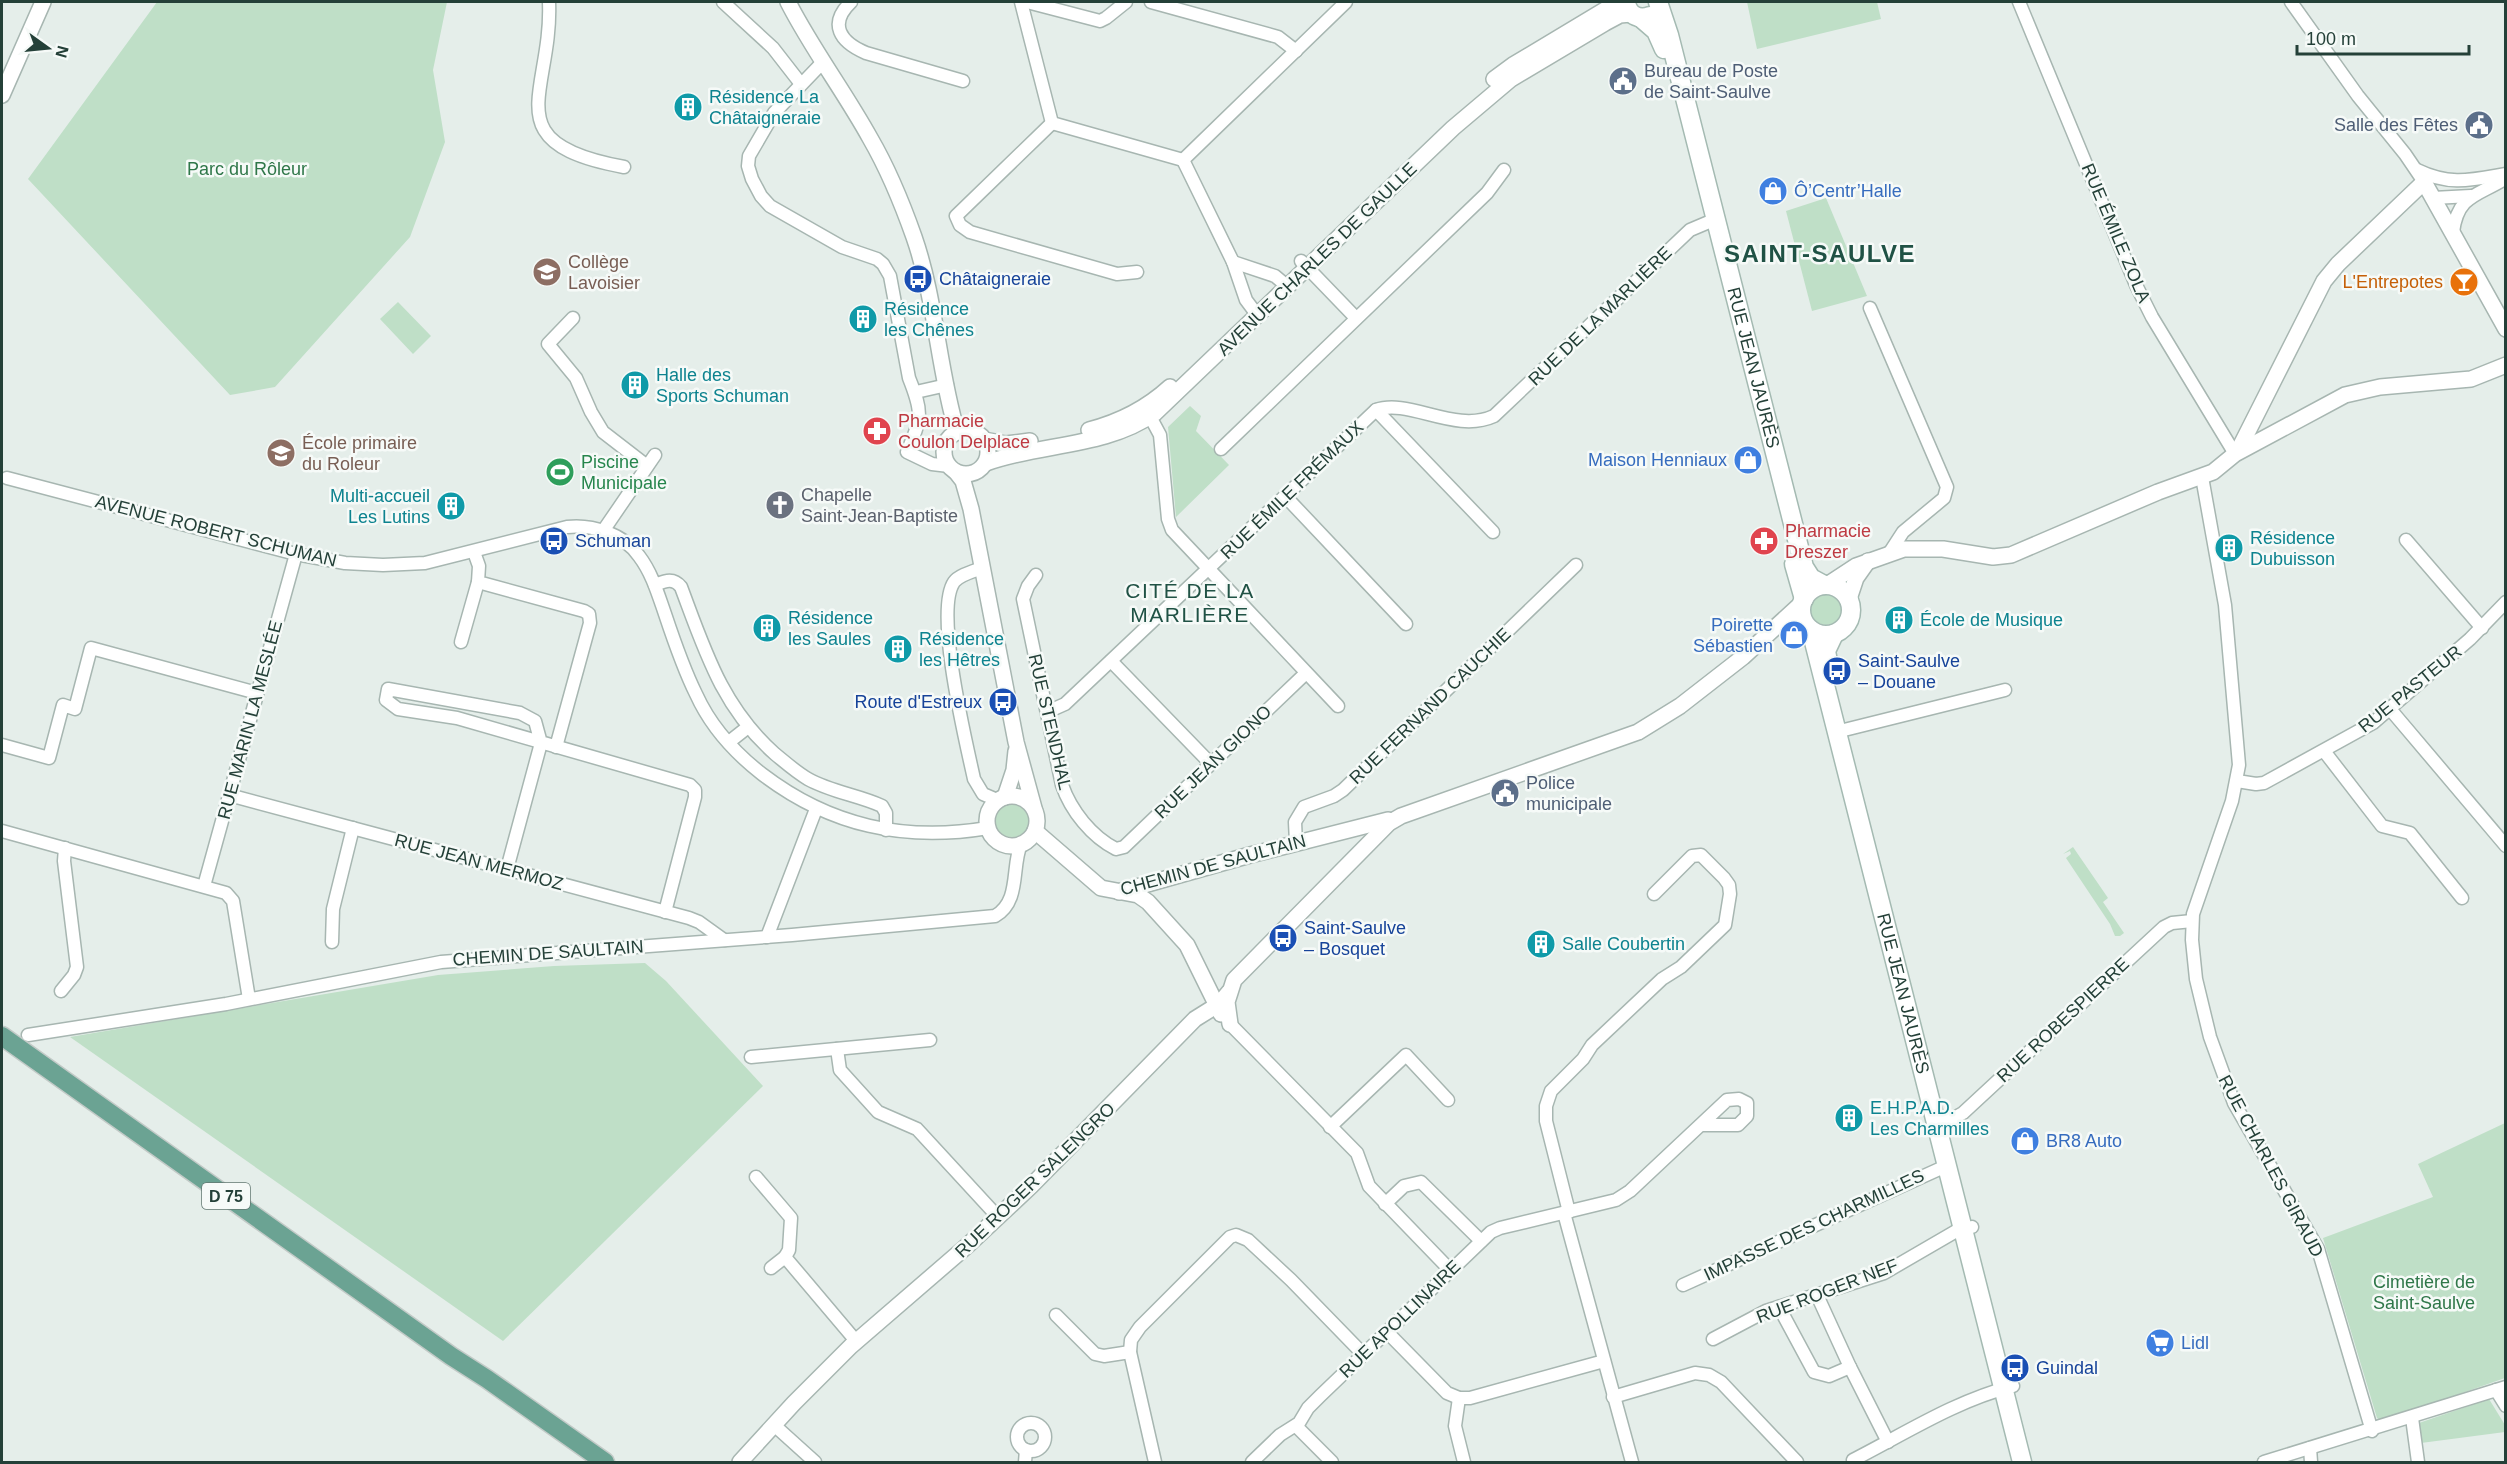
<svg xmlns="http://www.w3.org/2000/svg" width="2507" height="1464" viewBox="0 0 2507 1464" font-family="Helvetica,sans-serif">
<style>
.green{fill:#bfdfc7}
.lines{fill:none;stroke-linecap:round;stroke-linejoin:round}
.minor-casing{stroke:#a7b6b1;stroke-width:15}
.tertiary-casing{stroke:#a7b6b1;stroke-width:18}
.secondary-casing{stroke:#a4bab2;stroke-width:21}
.primary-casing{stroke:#c2cac7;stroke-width:21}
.minor{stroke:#fff;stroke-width:12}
.tertiary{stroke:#fff;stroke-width:15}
.secondary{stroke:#fff;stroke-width:18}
.primary{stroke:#6ba393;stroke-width:18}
.labels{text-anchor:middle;stroke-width:5;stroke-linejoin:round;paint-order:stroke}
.shield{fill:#f6faf8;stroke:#637872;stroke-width:1.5}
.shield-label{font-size:16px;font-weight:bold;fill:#244038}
.service-label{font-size:18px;fill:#4e5e75;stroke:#f6faf8;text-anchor:start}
.culture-label{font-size:18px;fill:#0d838f;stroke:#f6faf8;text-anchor:start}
.park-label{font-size:18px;fill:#2f7749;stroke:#f6faf8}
.shop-label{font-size:18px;fill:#366cbe;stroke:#f6faf8;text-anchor:start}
.street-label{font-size:18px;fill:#244038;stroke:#f6faf8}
.education-label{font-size:18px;fill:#785e54;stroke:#f6faf8;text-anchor:start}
.transit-label{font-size:18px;fill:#164399;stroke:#f6faf8;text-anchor:start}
.food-label{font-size:18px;fill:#c56008;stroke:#f6faf8;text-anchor:end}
.health-label{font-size:18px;fill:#be3a42;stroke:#f6faf8;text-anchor:start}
.leisure-label{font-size:18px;fill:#27864d;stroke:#f6faf8;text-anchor:start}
.worship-label{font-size:18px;fill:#5b616d;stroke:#f6faf8;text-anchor:start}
.quarter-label{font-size:21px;letter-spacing:1.5px;fill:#205245;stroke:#f6faf8}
.district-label{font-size:24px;font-weight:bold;letter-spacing:1.5px;fill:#205245;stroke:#f6faf8}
</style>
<rect width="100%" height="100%" fill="#e5eeea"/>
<g class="green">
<polygon points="157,2 447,2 433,70 445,142 410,237 275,387 230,395 28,179"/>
<polygon points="1747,2 1877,2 1881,19 1757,49"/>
<polygon points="1826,198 1867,296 1812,311 1786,211"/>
<polygon points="398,302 431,336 413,354 380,319"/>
<polygon points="1190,406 1201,416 1196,431 1229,465 1176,517 1168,427"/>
<circle cx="1826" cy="610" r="15"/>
<circle cx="1012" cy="821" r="17"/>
<polygon points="2073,847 2108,898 2103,902 2124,933 2120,936 2115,936 2110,924 2066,858 2071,854 2070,851 2063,854"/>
<polygon points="645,963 666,981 763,1086 503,1341 70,1037 438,975 554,966"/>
<polygon points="2505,1123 2505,1378 2382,1421 2377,1418 2323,1238 2433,1197 2418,1164"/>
<polygon points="2489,1399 2505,1425 2505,1432 2421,1443 2419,1423"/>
</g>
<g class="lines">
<g class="minor-casing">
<g id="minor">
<path d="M549 2C553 93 492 143 624 167"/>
<polyline points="723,2 773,48 801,84"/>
<path d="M851 2C828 24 840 42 866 53L963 81"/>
<polyline points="1021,2 1052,123 1183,160"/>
<polyline points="1027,2 1100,21 1106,18 1126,2"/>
<polyline points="1151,2 1278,37 1296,51"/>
<polyline points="2019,2 2136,285 2152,317 2235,454"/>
<polyline points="2291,2 2358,96 2405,154 2424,182"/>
<path d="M822 63 774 113 749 156 748 166 752 179 761 196 770 206 842 247 877 259 883 264 890 276 909 378C923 413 922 417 907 452L932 464 949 466"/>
<polyline points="1052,123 956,216 960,225 970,232 1117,274 1137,272"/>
<polyline points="1183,160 1346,2"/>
<polyline points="1183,160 1233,262 1246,300 1258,316"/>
<path d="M2417 170C2450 186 2471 180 2506 174"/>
<polyline points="2433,198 2471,196"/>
<path d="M2453 232C2458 194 2478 196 2506 178"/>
<polyline points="1301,261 1355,317"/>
<polyline points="1233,262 1275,276 1288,287"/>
<polyline points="1870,308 1947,487 1944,498 1903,532 1890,552"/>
<polyline points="573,318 548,344 576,378 591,412 603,432 647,466"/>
<polyline points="916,392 947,385"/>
<polyline points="1146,409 1160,435 1168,519 1172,530 1338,706"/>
<polyline points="1376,410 1493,532"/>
<polyline points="1221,449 1487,193 1504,170"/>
<polyline points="2202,477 2225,605 2239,765 2232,801 2193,914 2192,940 2196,979 2210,1037 2234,1103 2318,1249 2372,1431"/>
<path d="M7 478 296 554 345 563 383 565 425 563 567 527C592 524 624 534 639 556 652 573 658 594 665 614 674 641 683 668 696 694 710 725 735 753 762 774 830 826 904 842 988 828"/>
<polyline points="1285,496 1406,624"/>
<polyline points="603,531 655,455"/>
<polyline points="2406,540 2482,628"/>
<polyline points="474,552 479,566 478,582 584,611 589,614 590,623 556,747"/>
<path d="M982 568C974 571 959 575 954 582 934 611 966 742 974 779L983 794 997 800"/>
<path d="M1036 575 1028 586 1023 599 1062 785C1071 811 1092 837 1116 849L1124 847 1306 673"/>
<path d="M655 585C665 581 673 577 681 587 705 651 722 707 775 754 786 763 796 772 808 779 831 792 858 795 882 806L886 813V830"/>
<polyline points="461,642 478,582"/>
<polyline points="1111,661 1210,763"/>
<polyline points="2390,709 2506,846"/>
<path d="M1047 712 1065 704 1376 410C1409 398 1455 434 1494 416L1690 230 1716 219"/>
<polyline points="1836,732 2005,690"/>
<polyline points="729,742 748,727"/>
<polyline points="2,745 49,758 63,705 75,709 91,648 257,693"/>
<polyline points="2324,751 2382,826 2410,833 2462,898"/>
<polyline points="2237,781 2256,784 2264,783 2373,723 2470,639 2506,602"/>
<polyline points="229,795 689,918 699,922 724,940"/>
<polyline points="2,831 226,893 233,901 249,999"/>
<polyline points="1296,843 1295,822 1304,807 1334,796 1343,790 1576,565"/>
<polyline points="507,869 541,743 535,721 520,713 388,689 386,700 398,709 457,718 690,785 695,790 695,797 665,912"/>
<polyline points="204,886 296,554"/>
<polyline points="767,937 816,809"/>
<polyline points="332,942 333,909 353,828"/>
<polyline points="61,991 74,975 77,967 64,861 65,848"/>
<polyline points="1230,1024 1357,1153 1369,1186 1451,1271"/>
<path d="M28 1035 226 1004 441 962 792 935 995 916C1021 901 1011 867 1021 844"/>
<polyline points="837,1049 840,1070 878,1112 917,1129 998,1217"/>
<polyline points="751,1057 930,1040"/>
<polyline points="1935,1124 1952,1119 1963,1113 2164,927 2172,923 2192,921"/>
<polyline points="1330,1127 1406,1055 1448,1100"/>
<polyline points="756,1177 791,1218 789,1250 785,1257"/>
<polyline points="1385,1204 1404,1186 1421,1182 1481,1241"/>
<polyline points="1569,1212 1546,1121 1546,1106 1551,1091 1583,1059 1592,1045 1662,979 1681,967 1725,925 1730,894 1729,885 1724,878 1701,855 1692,856 1654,894"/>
<polyline points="1564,1213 1632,1462"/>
<polyline points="771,1268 785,1257 856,1341"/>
<polyline points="1683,1285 1946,1166"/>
<polyline points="1817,1295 1850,1367"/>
<polyline points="1779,1307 1814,1372 1829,1376 1850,1367 1888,1442"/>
<polyline points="1056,1315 1095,1354 1104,1356 1130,1352"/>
<polyline points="1387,1332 1447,1393 1459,1398 1470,1398 1604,1361"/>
<polyline points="1713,1339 1766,1311 1884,1273 1958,1230 1972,1227"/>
<polyline points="2496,1390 2506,1406"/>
<polyline points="1613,1397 1695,1373 1709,1375 1721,1382 1797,1462"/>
<polyline points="1459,1398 1455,1426 1464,1462"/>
<polyline points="2412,1418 2418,1462"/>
<circle cx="1031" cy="1437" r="14"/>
<polyline points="774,1425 815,1462"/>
<polyline points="1296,1426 1332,1462"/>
<polyline points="2310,1448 2311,1462"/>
<path d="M1853 1460C1906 1433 1955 1401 2013 1386"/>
<polyline points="1025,1462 1026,1450"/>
<polyline points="1155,1462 1130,1352 1131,1340 1140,1327 1230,1237 1236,1235 1248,1240 1291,1280 1363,1354"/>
<polyline points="1252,1462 1280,1435 1299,1423 1308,1408 1320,1396 1491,1232 1500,1228 1616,1200 1630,1191 1727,1100 1739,1099 1747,1103 1747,1116 1738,1125 1701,1125"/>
<polyline points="2264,1462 2506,1387"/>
</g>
</g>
<g class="tertiary-casing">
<g id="tertiary">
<path d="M788 2C812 49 844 91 870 138 888 169 902 203 914 237 936 300 938 369 957 432"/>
<polyline points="1494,79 1513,65 1618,2"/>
<polyline points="2,95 43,2"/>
<circle cx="966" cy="452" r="22"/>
<path d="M1089 430C1120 422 1146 409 1170 387"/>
<polyline points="984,440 1006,444 1030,441"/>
<polyline points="2239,449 2324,281 2338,264 2424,182 2506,329"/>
<path d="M986 463C1041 443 1105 448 1155 413L1453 128 1511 79 1605 23 1620 15 1631 14"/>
<polyline points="956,472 963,481 971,509 1016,742 1034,808"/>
<polyline points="1827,585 1856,566 1904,549 1943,549 1993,557 2011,555 2158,492 2213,472 2235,454 2345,395 2380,387 2471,379 2506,365"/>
<polyline points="1849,599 1856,578 1868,561"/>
<circle cx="1012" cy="821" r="25"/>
<polyline points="1005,797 1014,770 1016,751"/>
<polyline points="1035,831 1101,888 1138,895 1148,902 1187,945 1221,1014"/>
<polyline points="1119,892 1250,855 1388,820"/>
<polyline points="1230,1024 1227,1002 1234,980 1389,823 1401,816 1638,732 1680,706 1743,657 1803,602"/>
<polyline points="740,1462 794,1403 851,1346 968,1245 1031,1186 1195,1019 1219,1004 1229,992"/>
</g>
</g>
<g class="secondary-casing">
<g id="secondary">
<path d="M1626 2C1628 15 1638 20 1650 16"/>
<path id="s1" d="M1658 2 1669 35 1804 567 1811 578 1824 585"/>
<polyline points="1641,18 1656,31 1664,49"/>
<polyline points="1794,564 1804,599"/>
<circle cx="1826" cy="610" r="25"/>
<path id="s2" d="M1811 630 2022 1462"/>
<polyline points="1829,667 1826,651 1834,634"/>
</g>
</g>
<g class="primary-casing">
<polyline id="primary" points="2,1036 451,1356 487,1379 605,1462"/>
</g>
<use href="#minor" class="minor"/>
<use href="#tertiary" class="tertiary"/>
<use href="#secondary" class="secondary"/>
<use href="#primary" class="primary"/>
</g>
<defs>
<g id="civic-disc" transform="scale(1.5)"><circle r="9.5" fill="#5c6f8a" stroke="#f6faf8"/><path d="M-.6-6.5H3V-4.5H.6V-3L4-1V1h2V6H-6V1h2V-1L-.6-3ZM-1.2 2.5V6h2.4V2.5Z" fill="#fff"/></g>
<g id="building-disc" transform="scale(1.5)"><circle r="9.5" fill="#0f9aa8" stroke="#f6faf8"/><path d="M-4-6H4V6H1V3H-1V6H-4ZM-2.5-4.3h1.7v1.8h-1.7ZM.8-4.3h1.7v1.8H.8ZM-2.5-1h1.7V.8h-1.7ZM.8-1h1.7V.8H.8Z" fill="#fff"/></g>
<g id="shop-disc" transform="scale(1.5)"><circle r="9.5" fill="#3f7fe0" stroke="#f6faf8"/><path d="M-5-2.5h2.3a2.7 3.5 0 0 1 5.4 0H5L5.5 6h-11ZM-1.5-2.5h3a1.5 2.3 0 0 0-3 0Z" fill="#fff"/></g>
<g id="school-disc" transform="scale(1.5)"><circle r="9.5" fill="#8d6e63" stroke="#f6faf8"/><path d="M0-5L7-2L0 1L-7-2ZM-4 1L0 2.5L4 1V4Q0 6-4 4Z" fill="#fff"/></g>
<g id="bus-disc" transform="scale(1.5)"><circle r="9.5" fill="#1a4fb4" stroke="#f6faf8"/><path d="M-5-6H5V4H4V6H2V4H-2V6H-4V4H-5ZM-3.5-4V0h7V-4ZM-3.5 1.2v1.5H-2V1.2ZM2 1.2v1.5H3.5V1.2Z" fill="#fff"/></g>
<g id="bar-disc" transform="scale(1.5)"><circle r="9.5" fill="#e8710a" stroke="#f6faf8"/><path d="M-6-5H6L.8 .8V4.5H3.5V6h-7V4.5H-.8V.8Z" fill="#fff"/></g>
<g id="pharmacy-disc" transform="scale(1.5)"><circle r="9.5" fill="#e0444e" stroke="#f6faf8"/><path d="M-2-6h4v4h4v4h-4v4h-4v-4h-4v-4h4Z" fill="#fff"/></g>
<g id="stadium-disc" transform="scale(1.5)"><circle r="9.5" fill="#2e9e5b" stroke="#f6faf8"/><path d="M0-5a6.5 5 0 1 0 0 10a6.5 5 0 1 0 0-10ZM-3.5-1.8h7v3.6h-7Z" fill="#fff"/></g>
<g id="church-disc" transform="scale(1.5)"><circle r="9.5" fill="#6b7280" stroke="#f6faf8"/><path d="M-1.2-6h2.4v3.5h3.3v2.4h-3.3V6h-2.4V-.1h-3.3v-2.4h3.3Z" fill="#fff"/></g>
<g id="supermarket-disc" transform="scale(1.5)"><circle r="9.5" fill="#3f7fe0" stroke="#f6faf8"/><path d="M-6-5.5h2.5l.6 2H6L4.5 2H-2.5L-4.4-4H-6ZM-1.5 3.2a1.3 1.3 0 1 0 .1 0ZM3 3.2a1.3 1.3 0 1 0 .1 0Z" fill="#fff"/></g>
</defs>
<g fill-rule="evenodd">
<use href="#civic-disc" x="1623" y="81"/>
<use href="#building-disc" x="688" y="107"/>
<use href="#civic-disc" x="2479" y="125"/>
<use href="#shop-disc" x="1773" y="191"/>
<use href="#school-disc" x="547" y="272"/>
<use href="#bus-disc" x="918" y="279"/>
<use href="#bar-disc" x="2464" y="282"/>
<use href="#building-disc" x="863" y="319"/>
<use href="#building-disc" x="635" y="385"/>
<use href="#pharmacy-disc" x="877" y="431"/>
<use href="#school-disc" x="281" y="453"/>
<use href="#shop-disc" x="1748" y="460"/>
<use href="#stadium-disc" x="560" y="472"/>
<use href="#church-disc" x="780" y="505"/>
<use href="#building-disc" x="451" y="506"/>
<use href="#bus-disc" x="554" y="541"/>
<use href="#pharmacy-disc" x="1764" y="541"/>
<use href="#building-disc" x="2229" y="548"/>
<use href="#building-disc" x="1899" y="620"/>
<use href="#building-disc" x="767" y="628"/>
<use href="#shop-disc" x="1794" y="635"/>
<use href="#building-disc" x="898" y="649"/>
<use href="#bus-disc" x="1837" y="671"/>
<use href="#bus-disc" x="1003" y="702"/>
<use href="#civic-disc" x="1505" y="793"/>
<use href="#bus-disc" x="1283" y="938"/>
<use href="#building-disc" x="1541" y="944"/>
<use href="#building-disc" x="1849" y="1118"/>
<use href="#shop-disc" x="2025" y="1141"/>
<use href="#supermarket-disc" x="2160" y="1343"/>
<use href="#bus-disc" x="2015" y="1368"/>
</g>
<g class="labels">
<rect class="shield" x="202" y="1183" width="48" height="26" rx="4.5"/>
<g class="shield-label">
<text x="226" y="1202">D 75</text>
</g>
<g class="service-label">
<text x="1644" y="77">Bureau de Poste<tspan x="1644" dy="21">de Saint-Saulve</tspan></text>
<text x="2458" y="131" text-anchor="end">Salle des Fêtes</text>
<text x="1526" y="789">Police<tspan x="1526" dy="21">municipale</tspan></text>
</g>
<g class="culture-label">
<text x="709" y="103">Résidence La<tspan x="709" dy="21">Châtaigneraie</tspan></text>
<text x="884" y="315">Résidence<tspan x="884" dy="21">les Chênes</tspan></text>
<text x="656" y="381">Halle des<tspan x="656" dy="21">Sports Schuman</tspan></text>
<text x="430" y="502" text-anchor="end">Multi-accueil<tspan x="430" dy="21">Les Lutins</tspan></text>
<text x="2250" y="544">Résidence<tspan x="2250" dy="21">Dubuisson</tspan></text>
<text x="788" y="624">Résidence<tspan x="788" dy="21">les Saules</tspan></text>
<text x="1920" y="626">École de Musique</text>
<text x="919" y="645">Résidence<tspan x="919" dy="21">les Hêtres</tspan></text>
<text x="1562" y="950">Salle Coubertin</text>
<text x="1870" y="1114">E.H.P.A.D.<tspan x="1870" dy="21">Les Charmilles</tspan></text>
</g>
<g class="park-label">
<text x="247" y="175">Parc du Rôleur</text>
<text x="2424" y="1288">Cimetière de<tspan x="2424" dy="21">Saint-Saulve</tspan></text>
</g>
<g class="shop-label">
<text x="1794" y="197">Ô’Centr’Halle</text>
<text x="1727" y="466" text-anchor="end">Maison Henniaux</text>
<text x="1773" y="631" text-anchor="end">Poirette<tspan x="1773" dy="21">Sébastien</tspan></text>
<text x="2046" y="1147">BR8 Auto</text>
<text x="2181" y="1349">Lidl</text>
</g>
<g class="street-label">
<text transform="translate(2116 233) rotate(67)" y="6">RUE ÉMILE ZOLA</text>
<text transform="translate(1317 259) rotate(-44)" y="6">AVENUE CHARLES DE GAULLE</text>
<text transform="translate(1600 316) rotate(-44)" y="6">RUE DE LA MARLIÈRE</text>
<text dy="6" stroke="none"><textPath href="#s1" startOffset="378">RUE JEAN JAURÈS</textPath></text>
<text transform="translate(1292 490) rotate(-44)" y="6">RUE ÉMILE FRÉMAUX</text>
<text transform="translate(216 531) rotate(14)" y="6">AVENUE ROBERT SCHUMAN</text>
<text transform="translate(2410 689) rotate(-39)" y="6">RUE PASTEUR</text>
<text transform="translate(1430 706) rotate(-44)" y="6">RUE FERNAND CAUCHIE</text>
<text transform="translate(250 720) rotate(-75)" y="6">RUE MARIN LA MESLÉE</text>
<text transform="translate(1050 722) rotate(77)" y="6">RUE STENDHAL</text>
<text transform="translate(1213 762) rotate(-44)" y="6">RUE JEAN GIONO</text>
<text transform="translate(479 862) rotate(15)" y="6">RUE JEAN MERMOZ</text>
<text transform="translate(1213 865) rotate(-15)" y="6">CHEMIN DE SAULTAIN</text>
<text transform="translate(548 953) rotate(-4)" y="6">CHEMIN DE SAULTAIN</text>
<text dy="6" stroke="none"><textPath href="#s2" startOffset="375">RUE JEAN JAURÈS</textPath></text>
<text transform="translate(2063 1020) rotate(-43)" y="6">RUE ROBESPIERRE</text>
<text transform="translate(2271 1166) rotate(62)" y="6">RUE CHARLES GIRAUD</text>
<text transform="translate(1035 1180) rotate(-44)" y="6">RUE ROGER SALENGRO</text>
<text transform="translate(1814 1225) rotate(-25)" y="6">IMPASSE DES CHARMILLES</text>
<text transform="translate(1827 1291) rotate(-21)" y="6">RUE ROGER NEF</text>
<text transform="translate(1400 1319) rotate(-44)" y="6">RUE APOLLINAIRE</text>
</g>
<g class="education-label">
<text x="568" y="268">Collège<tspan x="568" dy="21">Lavoisier</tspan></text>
<text x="302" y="449">École primaire<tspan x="302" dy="21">du Roleur</tspan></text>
</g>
<g class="transit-label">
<text x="939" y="285">Châtaigneraie</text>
<text x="575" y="547">Schuman</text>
<text x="1858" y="667">Saint-Saulve<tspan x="1858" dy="21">– Douane</tspan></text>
<text x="982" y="708" text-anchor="end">Route d'Estreux</text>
<text x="1304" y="934">Saint-Saulve<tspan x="1304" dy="21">– Bosquet</tspan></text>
<text x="2036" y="1374">Guindal</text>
</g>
<g class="food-label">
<text x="2443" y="288">L'Entrepotes</text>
</g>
<g class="health-label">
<text x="898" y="427">Pharmacie<tspan x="898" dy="21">Coulon Delplace</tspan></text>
<text x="1785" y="537">Pharmacie<tspan x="1785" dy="21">Dreszer</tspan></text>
</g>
<g class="leisure-label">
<text x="581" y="468">Piscine<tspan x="581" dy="21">Municipale</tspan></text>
</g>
<g class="worship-label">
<text x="801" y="501">Chapelle<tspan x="801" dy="21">Saint-Jean-Baptiste</tspan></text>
</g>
<g class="quarter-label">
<text x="1190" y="598">CITÉ DE LA<tspan x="1190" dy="24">MARLIÈRE</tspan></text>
</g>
<g class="district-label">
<text x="1820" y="262">SAINT-SAULVE</text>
</g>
</g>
<rect width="2507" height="1464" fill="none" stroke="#244038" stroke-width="6"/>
<g transform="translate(48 48) rotate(105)" stroke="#f6faf8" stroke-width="4.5" paint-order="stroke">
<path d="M0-4.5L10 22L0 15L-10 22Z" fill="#244038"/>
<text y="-9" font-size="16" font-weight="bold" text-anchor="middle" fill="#244038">N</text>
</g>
<path d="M2297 45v9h172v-9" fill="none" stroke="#244038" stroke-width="3"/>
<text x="2306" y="45" font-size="18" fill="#244038" stroke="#f6faf8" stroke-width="4.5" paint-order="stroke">100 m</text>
</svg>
